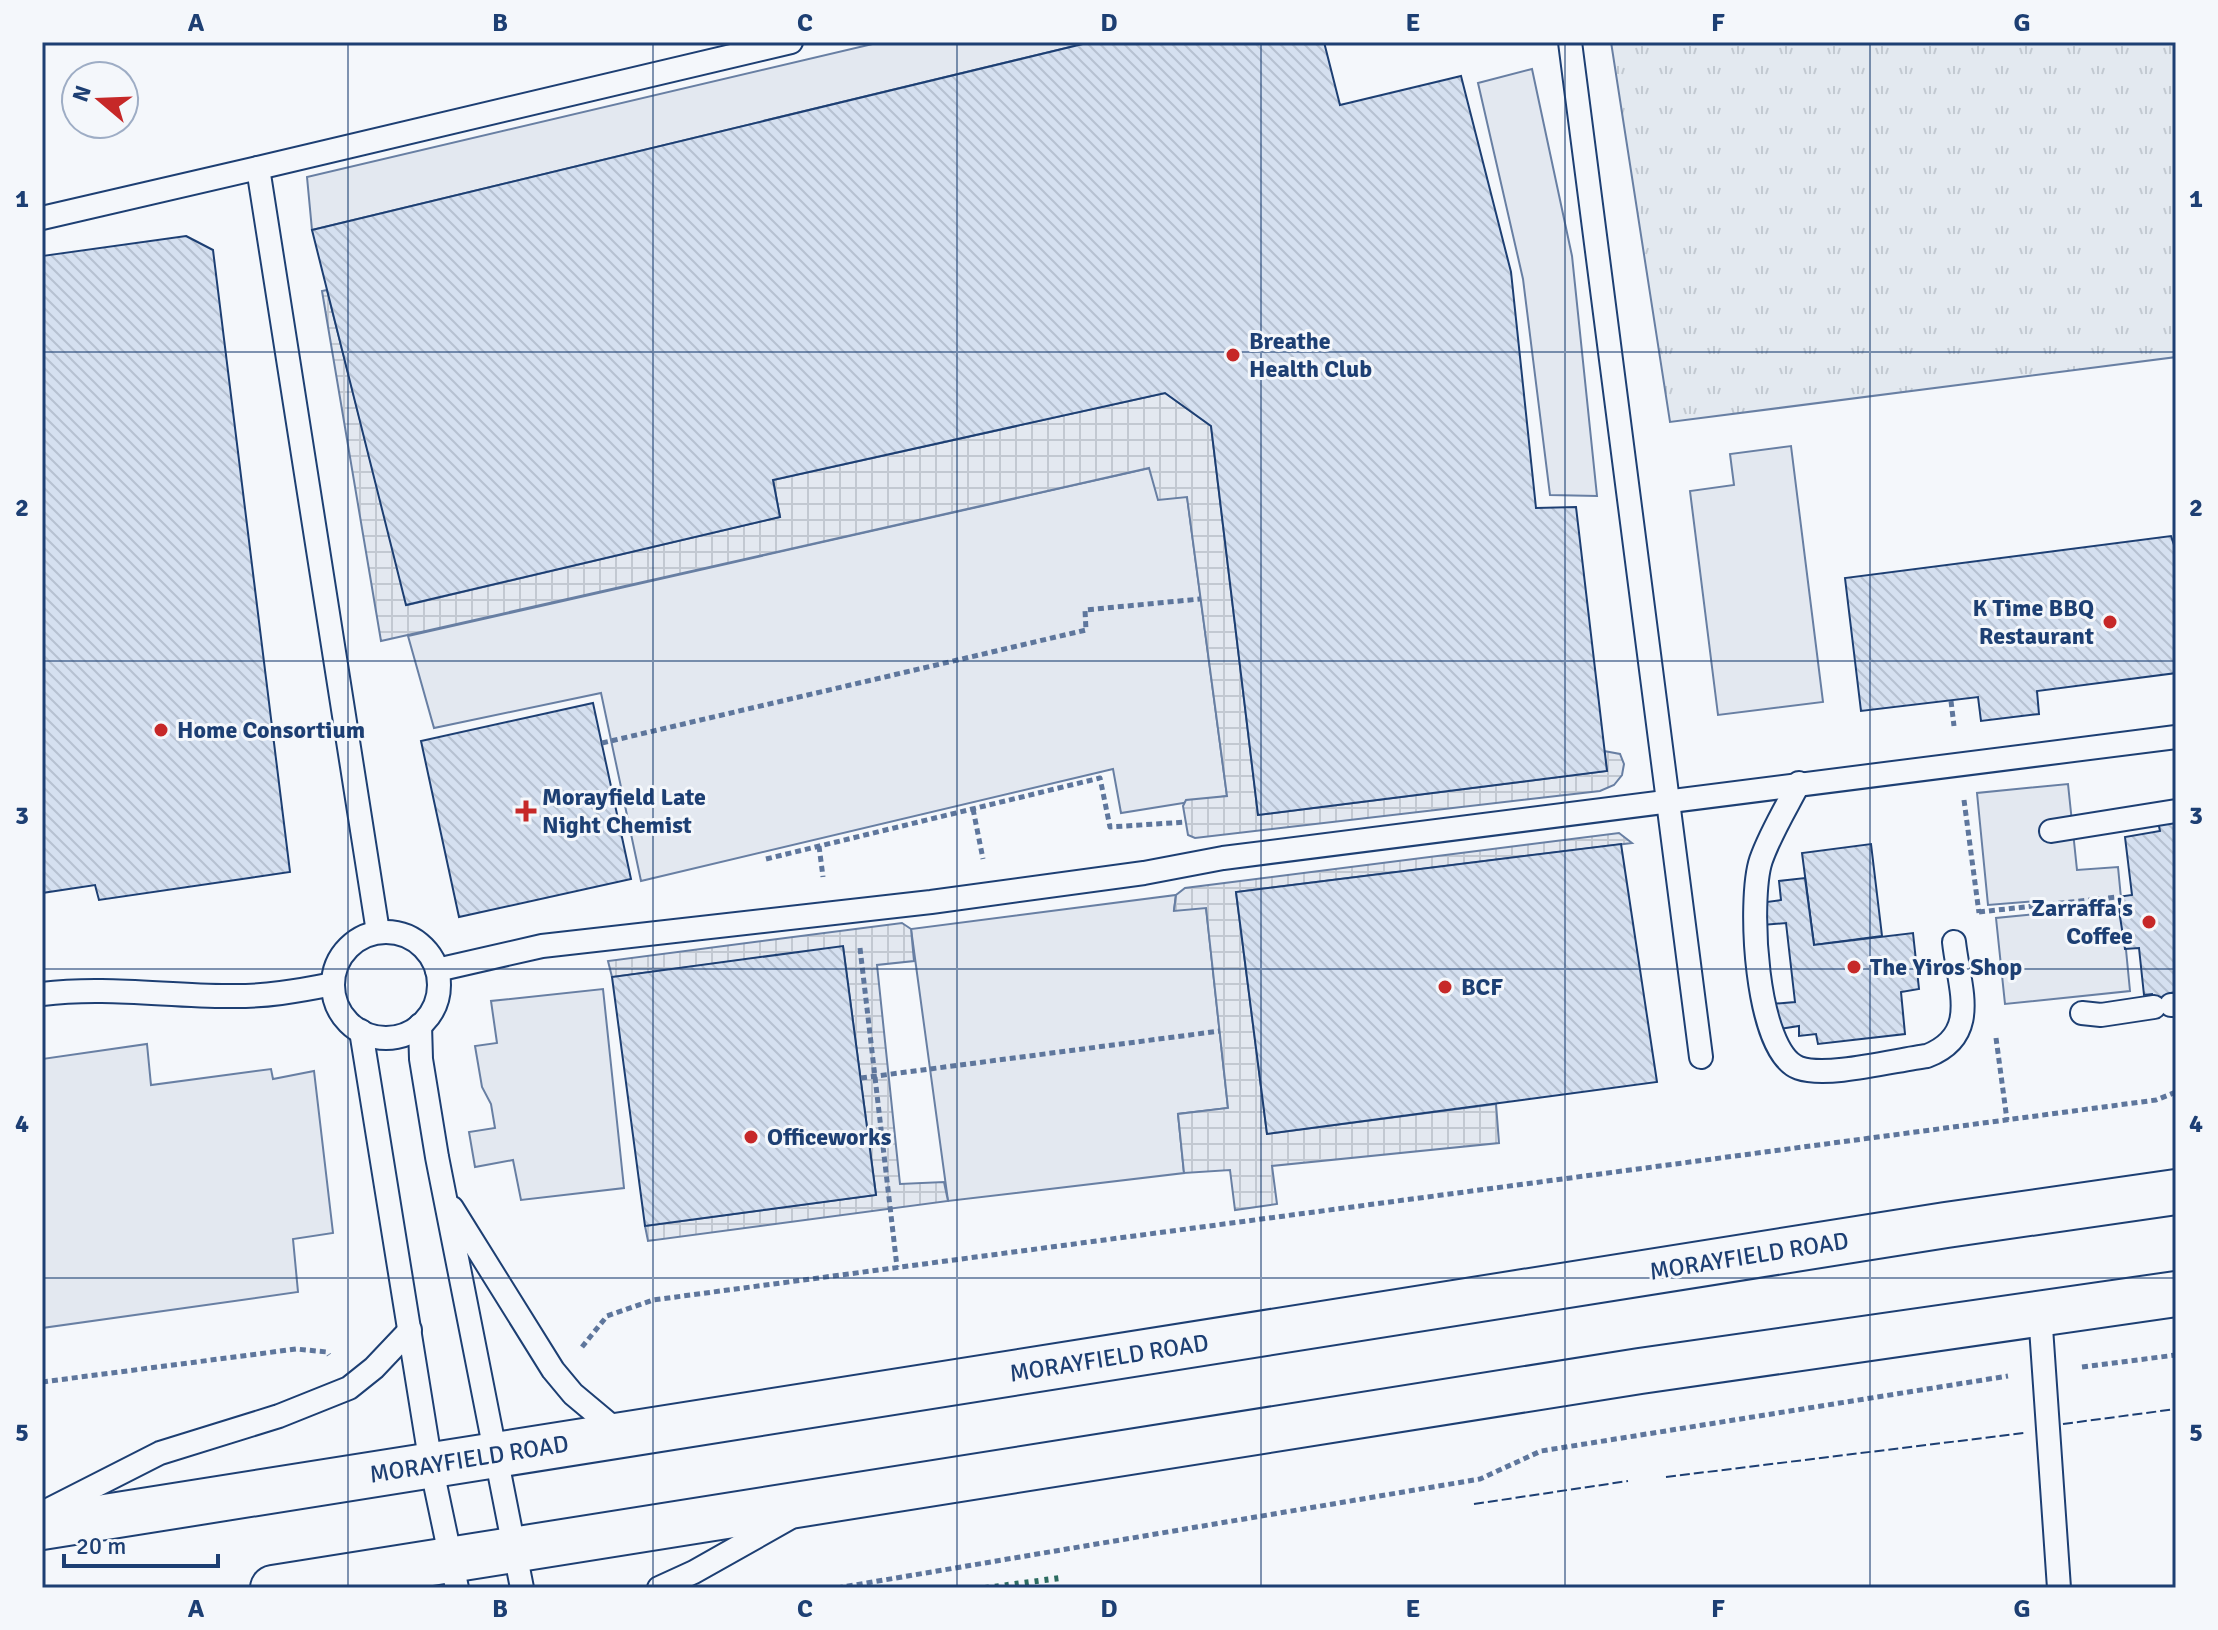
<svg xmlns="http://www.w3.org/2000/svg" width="2218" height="1630" viewBox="0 0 2218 1630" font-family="Signika,sans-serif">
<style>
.grass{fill:url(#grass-tufts);stroke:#687fa3;stroke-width:2}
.parking{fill:#e3e8f0;stroke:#687fa3;stroke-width:2}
.plaza{fill:url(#plaza-grid);stroke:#687fa3;stroke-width:2}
.building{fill:url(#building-back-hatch);stroke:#1d3f73;stroke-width:2}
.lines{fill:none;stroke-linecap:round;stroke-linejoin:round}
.lane-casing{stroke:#1d3f73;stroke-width:26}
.primary-casing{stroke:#1d3f73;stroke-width:48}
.path{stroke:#5e769c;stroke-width:5;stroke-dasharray:6 4;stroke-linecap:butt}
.lane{stroke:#f4f7fb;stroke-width:22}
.primary{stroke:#f4f7fb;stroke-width:44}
.hedge{stroke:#2c6c60;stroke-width:6;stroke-dasharray:4 6;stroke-linecap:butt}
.fence{stroke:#1d3f73;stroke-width:2;stroke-dasharray:10 4;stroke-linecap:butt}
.grid{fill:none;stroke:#1d3f73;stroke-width:2;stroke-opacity:0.55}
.poi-dot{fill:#c62828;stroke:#f4f7fb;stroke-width:3}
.labels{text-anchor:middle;stroke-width:6;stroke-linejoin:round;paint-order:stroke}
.poi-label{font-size:24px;font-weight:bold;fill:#1d3f73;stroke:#f4f7fb;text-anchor:start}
.street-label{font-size:24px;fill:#1d3f73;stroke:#f4f7fb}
.neatline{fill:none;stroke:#1d3f73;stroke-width:3}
.grid-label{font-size:26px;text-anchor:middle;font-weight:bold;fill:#1d3f73}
</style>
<defs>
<pattern id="grass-tufts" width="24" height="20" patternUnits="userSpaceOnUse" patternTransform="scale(2)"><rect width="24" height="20" fill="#e3e9f0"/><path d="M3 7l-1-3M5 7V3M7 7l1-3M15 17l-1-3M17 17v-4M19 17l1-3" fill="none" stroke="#c2c9d1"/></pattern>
<pattern id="plaza-grid" width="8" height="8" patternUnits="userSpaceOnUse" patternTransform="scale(2)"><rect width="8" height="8" fill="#e3e8f0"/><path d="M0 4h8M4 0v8" fill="none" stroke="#c2c8d1"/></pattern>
<pattern id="building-back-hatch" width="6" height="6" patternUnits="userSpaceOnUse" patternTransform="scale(2)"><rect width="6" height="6" fill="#d5e0f0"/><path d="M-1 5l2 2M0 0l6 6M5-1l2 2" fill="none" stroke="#b6c1d1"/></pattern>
</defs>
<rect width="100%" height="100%" fill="#f4f7fb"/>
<polygon class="grass" points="1611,42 2176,42 2176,357 1670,422"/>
<g class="parking">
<polygon points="881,42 1091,42 312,230 307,177"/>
<polygon points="1532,69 1572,256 1597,496 1550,495 1523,279 1478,83"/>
<polygon points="1791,446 1823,702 1718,715 1690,491 1734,485 1730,454"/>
<polygon points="1150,468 1187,496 1227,796 1121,813 1113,769 641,881 601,693 434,728 408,636"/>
<polygon points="2068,784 2077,870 2118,867 2130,991 2005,1004 1996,918 2036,914 2036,901 1988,905 1977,793"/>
<polygon points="1176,895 1174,910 1206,907 1228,1108 1178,1114 1184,1173 948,1201 911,929"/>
<polygon points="603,989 624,1188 521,1200 513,1160 475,1167 469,1132 495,1128 491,1104 482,1087 475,1046 497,1043 491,1001"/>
<polygon points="147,1044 151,1085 271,1069 273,1079 314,1071 333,1233 293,1239 298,1292 42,1328 42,1059"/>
</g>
<g class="plaza">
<polygon points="327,290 407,605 780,517 773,480 1165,393 1211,426 1258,815 1607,771 1604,751 1620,754 1624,764 1622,775 1614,785 1600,791 1195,838 1188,835 1183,806 1186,800 1227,796 1187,497 1158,500 1149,468 381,641 322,291"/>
<polygon points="1619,833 1632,843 1236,892 1267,1134 1496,1104 1499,1143 1272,1166 1277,1204 1235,1210 1230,1170 1184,1173 1178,1114 1228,1108 1206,908 1174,911 1176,895 1185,888"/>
<polygon points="902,923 911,929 914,961 877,965 900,1184 944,1182 948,1201 648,1241 645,1226 876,1195 843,947 612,977 608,961"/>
</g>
<g class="building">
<polygon points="1091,42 1324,42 1340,105 1461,76 1511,272 1536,508 1576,507 1607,771 1258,815 1211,426 1165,393 773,480 780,517 406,605 312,230"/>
<polygon points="186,236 213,250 290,872 99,900 95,885 42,893 42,256"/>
<polygon points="2171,536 2176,551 2176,673 2037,691 2039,714 1981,721 1978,697 1861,711 1845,578"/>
<polygon points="593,703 631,879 459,917 421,741"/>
<polygon points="2176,812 2176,992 2170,993 2172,1012 2155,1015 2152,994 2144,995 2139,948 2125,949 2117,897 2132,895 2125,837 2160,831 2157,817"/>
<polygon points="1621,844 1657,1082 1267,1134 1236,892"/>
<polygon points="1871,844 1882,936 1814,945 1802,853"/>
<polygon points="1805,878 1814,945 1913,933 1919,989 1901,992 1905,1034 1818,1044 1816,1034 1799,1036 1799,1026 1774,1030 1771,1004 1795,1002 1786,923 1762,925 1759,903 1781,900 1779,881"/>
<polygon points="843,946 876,1195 645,1226 612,977"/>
</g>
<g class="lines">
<g class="lane-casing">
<g id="lane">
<polyline points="1570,42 1701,1057"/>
<polyline points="42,218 258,168"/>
<path d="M1799 783C1786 808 1770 834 1761 860 1748 899 1755 1052 1799 1068 1828 1078 1895 1060 1927 1056 1981 1035 1959 988 1954 942"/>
<polyline points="2051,831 2176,811"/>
<polyline points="378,932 258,168 791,42"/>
<circle cx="386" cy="985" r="53"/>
<polyline points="437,970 542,946 931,902 1144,873 1223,858 2176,737"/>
<path d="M42 994C104 986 166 996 228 996 264 997 298 991 333 984"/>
<polyline points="2171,1005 2176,1005"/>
<polyline points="2082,1013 2101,1015 2154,1007"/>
<polyline points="420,1025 421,1059 437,1157 522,1588"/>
<polyline points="361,1031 431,1465 457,1588"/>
<polyline points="452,1208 553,1370 573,1394 622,1435"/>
<polyline points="2040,1313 2059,1588"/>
<polyline points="42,1513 160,1453 279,1416 349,1388 374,1368 410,1330"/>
<polyline points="659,1588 694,1572 788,1519"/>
</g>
</g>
<g class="primary-casing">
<g id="primary">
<polyline points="42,1527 1946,1225 2176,1192"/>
<polyline points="273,1588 1640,1371 2176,1294"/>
</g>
</g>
<g class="path">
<polyline points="1951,701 1954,726"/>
<polyline points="602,743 1086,630 1085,610 1200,599"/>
<polyline points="1964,800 1979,913"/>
<polyline points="973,809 983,859"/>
<polyline points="819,846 823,877"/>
<polyline points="766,859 1100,778 1110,827 1186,822"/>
<polyline points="1979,912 2117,897"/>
<polyline points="860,948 897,1267"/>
<polyline points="1996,1038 2007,1120"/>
<polyline points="861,1078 1220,1031"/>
<polyline points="582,1347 607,1316 653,1300 2156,1100 2176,1092"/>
<polyline points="2082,1367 2176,1355"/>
<polyline points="42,1382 296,1349 327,1352 329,1355"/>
<polyline points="837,1588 1480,1479 1541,1451 2008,1376"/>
</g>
<use href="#lane" class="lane"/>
<use href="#primary" class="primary"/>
<polyline class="hedge" points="985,1588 1060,1578"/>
<g class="fence">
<polyline points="2063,1424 2176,1409"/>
<polyline points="1666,1477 2024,1433"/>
<polyline points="1474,1504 1628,1481"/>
</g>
</g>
<path class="grid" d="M348 42V1588M653 42V1588M957 42V1588M1261 42V1588M1565 42V1588M1870 42V1588M42 352H2176M42 661H2176M42 969H2176M42 1278H2176"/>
<g class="poi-dot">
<circle cx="1233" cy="355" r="8"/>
<circle cx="2110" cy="622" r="8"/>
<circle cx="161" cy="730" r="8"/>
<path d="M522 799h8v8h8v8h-8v8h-8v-8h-8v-8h8z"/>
<circle cx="2149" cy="922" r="8"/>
<circle cx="1854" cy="967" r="8"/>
<circle cx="1445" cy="987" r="8"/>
<circle cx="751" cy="1137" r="8"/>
</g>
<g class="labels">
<g class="poi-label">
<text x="1249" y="349">Breathe<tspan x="1249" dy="28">Health Club</tspan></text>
<text x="2094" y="616" text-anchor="end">K Time BBQ<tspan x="2094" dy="28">Restaurant</tspan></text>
<text x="177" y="738">Home Consortium</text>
<text x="542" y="805">Morayfield Late<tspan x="542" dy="28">Night Chemist</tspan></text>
<text x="2133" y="916" text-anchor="end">Zarraffa's<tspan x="2133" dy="28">Coffee</tspan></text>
<text x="1870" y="975">The Yiros Shop</text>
<text x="1461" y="995">BCF</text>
<text x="767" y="1145">Officeworks</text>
</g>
<g class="street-label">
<text transform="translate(1749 1256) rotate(-9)" y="8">MORAYFIELD ROAD</text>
<text transform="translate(1109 1358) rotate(-9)" y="8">MORAYFIELD ROAD</text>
<text transform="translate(469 1459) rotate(-9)" y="8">MORAYFIELD ROAD</text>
</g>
</g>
<rect width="2218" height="1630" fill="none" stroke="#f4f7fb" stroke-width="88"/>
<g transform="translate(100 100) rotate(289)"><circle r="38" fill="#f4f7fb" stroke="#9eadc5" stroke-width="2"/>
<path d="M0-6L14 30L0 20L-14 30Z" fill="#c62828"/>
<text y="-12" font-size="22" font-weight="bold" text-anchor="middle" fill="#1d3f73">N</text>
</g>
<path d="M64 1554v12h154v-12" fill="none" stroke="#1d3f73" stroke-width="4"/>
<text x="76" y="1554" font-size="24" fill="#1d3f73" stroke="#f4f7fb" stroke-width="6" paint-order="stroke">20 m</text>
<rect x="44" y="44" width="2130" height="1542" class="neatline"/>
<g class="grid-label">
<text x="196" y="31">A</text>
<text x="500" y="31">B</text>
<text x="805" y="31">C</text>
<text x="1109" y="31">D</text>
<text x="1413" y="31">E</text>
<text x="1718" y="31">F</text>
<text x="2022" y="31">G</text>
<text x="22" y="207">1</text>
<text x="2196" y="207">1</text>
<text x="22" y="516">2</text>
<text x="2196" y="516">2</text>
<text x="22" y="824">3</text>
<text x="2196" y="824">3</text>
<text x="22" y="1132">4</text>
<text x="2196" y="1132">4</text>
<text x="22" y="1441">5</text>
<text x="2196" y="1441">5</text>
<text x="196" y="1617">A</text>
<text x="500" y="1617">B</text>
<text x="805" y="1617">C</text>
<text x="1109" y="1617">D</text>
<text x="1413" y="1617">E</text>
<text x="1718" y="1617">F</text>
<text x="2022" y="1617">G</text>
</g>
</svg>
